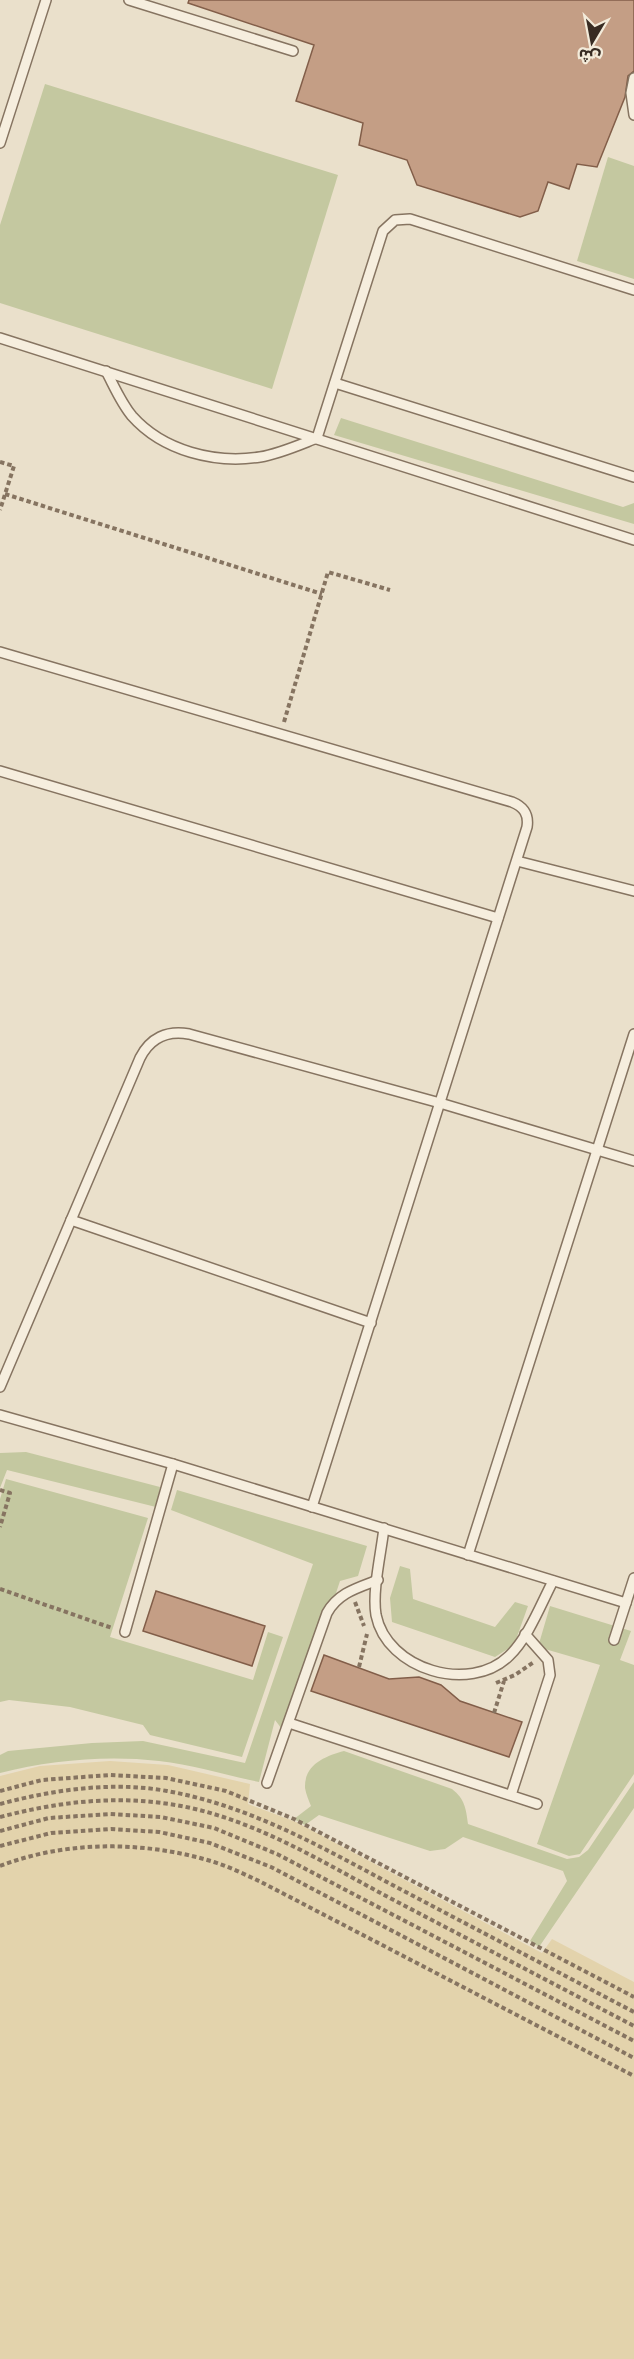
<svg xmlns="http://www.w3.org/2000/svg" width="634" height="2359" viewBox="0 0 634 2359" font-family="Lora,'Noto Sans Arabic',serif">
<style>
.green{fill:#c4c8a0}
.sand{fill:#e3d3ac}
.building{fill:#c49e85;stroke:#825e49;stroke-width:1.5}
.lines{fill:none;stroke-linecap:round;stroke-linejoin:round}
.service-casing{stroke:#867461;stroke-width:12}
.path{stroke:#867461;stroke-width:4;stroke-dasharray:4.5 3;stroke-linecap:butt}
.service{stroke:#f6eede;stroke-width:9}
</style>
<rect width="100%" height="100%" fill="#eae0cb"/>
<g class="green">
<polygon points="45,84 338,175 272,389 0,303 0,225"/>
<polygon points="608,157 634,166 634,279 577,261"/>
<polygon points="341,418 623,507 634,503 634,524 334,435"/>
<polygon points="26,1452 160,1487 156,1507 7,1470 0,1488 0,1453"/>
<polygon points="6,1479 148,1518 110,1637 253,1680 268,1632 283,1637 242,1757 150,1735 143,1725 70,1707 9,1700 0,1702 0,1499"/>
<path d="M177 1490 367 1546 358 1576 340 1581 288 1737 275 1720 259 1782C226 1775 193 1765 159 1761 107 1755 51 1760 0 1773V1755L8 1751 92 1743 143 1741 245 1763 313 1564 171 1510Z"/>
<polygon points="400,1566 410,1569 413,1599 495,1627 515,1602 528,1606 514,1645 495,1657 392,1622 390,1598"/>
<polygon points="550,1606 631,1631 620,1660 634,1665 634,1774 580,1854 569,1856 537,1844 600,1665 538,1647"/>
<path d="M344 1751 452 1789C465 1799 466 1809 468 1824L567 1859 579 1857 588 1850 634 1782V1808L539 1947 530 1941 567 1881 563 1871 463 1837 445 1849 430 1851 319 1815 305 1825 294 1819 311 1806C309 1801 306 1794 305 1788 304 1764 326 1756 344 1751Z"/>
</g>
<polygon class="sand" points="110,1761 168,1765 250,1784 248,1804 296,1822 542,1953 552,1939 634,1982 634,2359 0,2359 0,1776 40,1766"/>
<g class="building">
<polygon points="189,0 634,0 634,71 628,76 625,97 597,167 577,164 569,189 548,182 538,211 520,217 417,185 407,160 359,145 363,123 296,101 314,45 188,3"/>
<polygon points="156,1591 265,1626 252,1666 143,1631"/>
<polygon points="324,1655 389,1679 419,1677 441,1685 460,1701 522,1722 509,1757 311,1691"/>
</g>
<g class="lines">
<g class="service-casing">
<g id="service">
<polyline points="129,0 293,51"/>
<polyline points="634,78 631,93 634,115"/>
<polyline points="0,143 46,0"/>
<polyline points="0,338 634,540"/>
<path d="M106 371C114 386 121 403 132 416 163 451 215 464 260 457 279 454 299 445 317 438L383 231 395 220 410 219 634 290"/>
<polyline points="335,383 634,477"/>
<path d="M0 652 512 802C524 807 529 814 527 827L312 1507"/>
<polyline points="0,771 498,918"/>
<polyline points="517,861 634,891"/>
<polyline points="71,1220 371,1323"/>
<path d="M0 1387 140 1058C150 1038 167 1030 189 1034L440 1103 634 1161"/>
<polyline points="0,1415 173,1464 626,1603"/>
<path d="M384 1528C381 1554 372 1591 376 1615 387 1670 470 1694 509 1656 528 1638 541 1604 553 1581"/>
<polyline points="468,1555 634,1034"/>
<polyline points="125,1632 173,1464"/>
<polyline points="614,1640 634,1578"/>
<polyline points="289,1723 537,1804"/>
<path d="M267 1783 327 1613C338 1593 357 1588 378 1580"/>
<polyline points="511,1795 550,1675 548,1660 525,1634"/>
</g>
</g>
<g class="path">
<polyline points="0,462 14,466 0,510"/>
<polyline points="5,494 322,594"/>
<polyline points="284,722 328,572 390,590"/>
<polyline points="0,1490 10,1493 0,1527"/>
<polyline points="0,1589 112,1628"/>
<polyline points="355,1602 364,1626"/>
<polyline points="359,1667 367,1634"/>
<polyline points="496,1683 515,1675 534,1662"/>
<polyline points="494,1713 504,1681"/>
<polyline points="0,1791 42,1780 110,1775 166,1778 226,1791 294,1819 634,1997"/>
<path d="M0 1804C53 1790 111 1781 167 1791 251 1806 325 1849 400 1889 478 1930 556 1971 634 2012"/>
<path d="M0 1817C54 1803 106 1796 162 1803 244 1813 317 1859 388 1897 470 1940 552 1983 634 2026"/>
<polyline points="0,1831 49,1818 110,1814 161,1817 214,1828 277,1854 634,2041"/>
<polyline points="0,1846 51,1833 111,1829 159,1832 210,1843 271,1867 634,2058"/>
<path d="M0 1866C67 1840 146 1841 214 1862 230 1867 246 1875 261 1882L634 2076"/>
</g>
<use href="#service" class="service"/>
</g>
<g transform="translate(592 42) rotate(190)" stroke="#f3ebda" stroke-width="4.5" paint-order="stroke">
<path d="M0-4.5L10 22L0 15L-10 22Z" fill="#382c23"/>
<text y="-9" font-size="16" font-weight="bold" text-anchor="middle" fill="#382c23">ش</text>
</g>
</svg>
